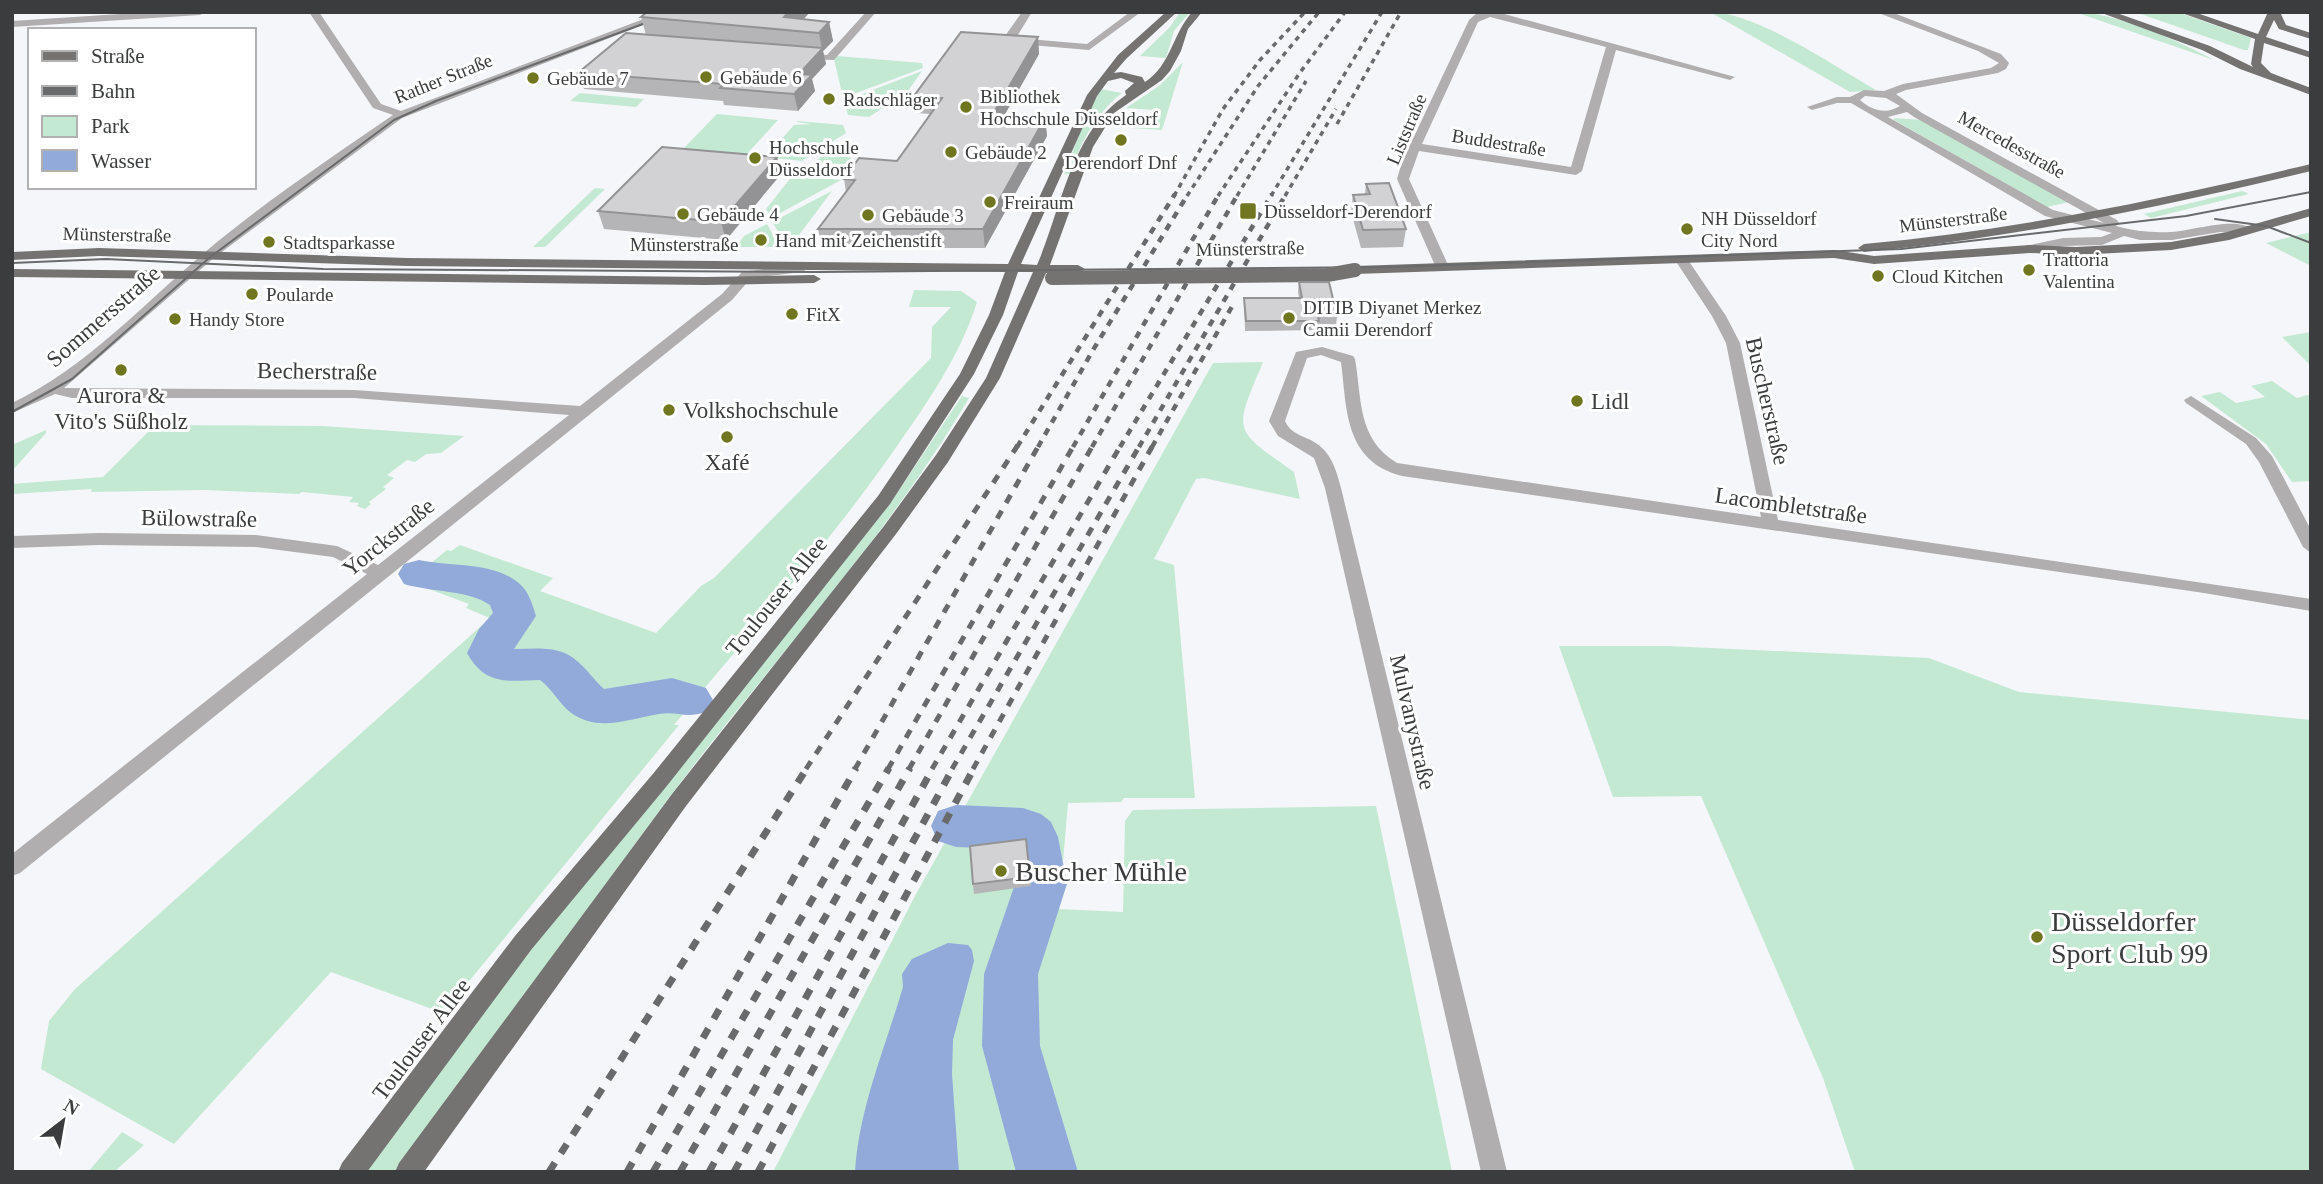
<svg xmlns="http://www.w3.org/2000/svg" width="2323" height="1184" viewBox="0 0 2323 1184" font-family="Georgia,serif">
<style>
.green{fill:#c3e9d3}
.water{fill:#91aada}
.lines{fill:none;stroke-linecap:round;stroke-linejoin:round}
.river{fill:#91aada;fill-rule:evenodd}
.minor{fill:#b0aeae;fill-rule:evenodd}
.major{fill:#757372;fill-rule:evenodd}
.tram{stroke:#696a6b;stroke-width:2}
.rail-far3{stroke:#696a6b;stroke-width:3.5;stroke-dasharray:5 5;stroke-linecap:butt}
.rail-far2{stroke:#696a6b;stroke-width:4.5;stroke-dasharray:7 7;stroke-linecap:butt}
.rail-far1{stroke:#696a6b;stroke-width:5;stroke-dasharray:9 9;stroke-linecap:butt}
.rail{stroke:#696a6b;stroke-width:7;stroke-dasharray:11 11;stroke-linecap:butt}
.major-bridge{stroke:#757372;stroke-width:14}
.wall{fill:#b5b4b6}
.shaded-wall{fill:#939294}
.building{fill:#d2d1d4;stroke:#939294;stroke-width:2}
.poi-dot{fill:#70761f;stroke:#fff;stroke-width:2.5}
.labels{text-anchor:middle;stroke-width:6;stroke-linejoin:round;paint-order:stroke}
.far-poi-label{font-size:19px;fill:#3b3c3d;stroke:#fff;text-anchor:start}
.far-street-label{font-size:19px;fill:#3b3c3d;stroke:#fff}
.street-label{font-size:23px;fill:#3b3c3d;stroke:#fff}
.poi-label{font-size:23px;fill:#3b3c3d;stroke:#fff}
.near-poi-label{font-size:28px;fill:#3b3c3d;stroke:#fff;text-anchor:start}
</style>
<rect width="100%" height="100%" fill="#f5f6f9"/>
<g class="green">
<polygon points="1180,12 1190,12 1174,31 1166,58 1140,56 1170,27"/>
<path d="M1710 12C1756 12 1834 66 1876 90L1850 92Z"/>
<path d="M2075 12C2114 12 2179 41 2214 60Z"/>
<polygon points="2135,12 2177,12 2251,38 2248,50 2244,50"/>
<polygon points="837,56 922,63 923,68 843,98 834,59"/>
<polygon points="1183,62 1162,130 1115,127 1117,123 1150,125 1154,110 1126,108 1159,86"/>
<polygon points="922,71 908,91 869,117 848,115 844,101"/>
<path d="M1101 89 1122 93C1095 114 1081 142 1070 174H1064L1090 107Z"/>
<polygon points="580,93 644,99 636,107 570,101"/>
<polygon points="717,114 778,120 745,156 682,150"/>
<polygon points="1894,118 1923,120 2069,202 2047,207 1894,120"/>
<polygon points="798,121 843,125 846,133 802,161 766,157 794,125 811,124 797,122"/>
<polygon points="847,139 852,165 814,162"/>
<polygon points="793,175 841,180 771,218 766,209"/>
<polygon points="595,188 605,189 545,247 533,247"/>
<polygon points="832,191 790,247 788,247 772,222"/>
<polygon points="2242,191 2249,194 2151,218 2144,214"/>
<polygon points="767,224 780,247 736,247 744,236"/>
<polygon points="2311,232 2311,266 2266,243"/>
<path d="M914 290 961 291 977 302C961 354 928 402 897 446 829 544 750 633 674 725H679L443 1013 331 972 174 1144 41 1069 49 1021 75 989 490 618 466 608 469 604 418 585 422 582 411 579 447 550 451 551 460 545 553 578 540 591 656 633 701 586 714 578 931 358 932 327 951 307H909Z"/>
<polygon points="2311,332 2311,366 2282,337"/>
<path d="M1263 362C1234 432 1231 428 1294 472L1300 499 1204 478 1196 479 1154 559 1174 565 1195 798H1124L1121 802 1068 803 1059 909 1123 912 1125 821 1133 810 1376 806 1452 1172H773L916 894 1213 363Z"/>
<polygon points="2272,381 2297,398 2311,394 2311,481 2292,482 2266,444 2201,396 2220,392 2236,403 2265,397 2251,386"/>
<path d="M962 396 969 398C883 544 766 667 665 803 575 925 488 1049 399 1172H361L511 973 891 502Z"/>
<polygon points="155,425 323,426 464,436 441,453 426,454 415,462 407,460 387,475 394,478 383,487 386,489 369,502 371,504 365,509 357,506 359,503 349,502 353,497 302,492 299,494 204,490 91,492 92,489 12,494 12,484 103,477"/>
<polygon points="46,430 46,433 12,471 12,445"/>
<polygon points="1559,646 1668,646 1929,658 2019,692 2311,720 2311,1172 1855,1172 1823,1078 1701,796 1613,797"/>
<polygon points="122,1132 144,1145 114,1172 88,1172"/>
</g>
<path class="water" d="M948 943 968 945 972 950 974 961 953 1040 952 1074 959 1172H855C859 1108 885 1048 903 987L902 974 912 959Z"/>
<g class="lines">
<g class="river">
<path d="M419 560C450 567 497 561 522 586 529 593 533 606 536 616L514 649C536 649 559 645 577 661 587 669 594 680 604 689L672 678 706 688 713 700 706 712C684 719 679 711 659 714 628 719 598 733 570 712 559 703 552 689 540 680 508 681 485 686 467 653L479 629 493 613 490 605C469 590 430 592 404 584L398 574 404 564Z"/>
<polygon points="956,805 1023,808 1041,814 1051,822 1058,837 1067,884 1038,974 1040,1046 1078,1172 1016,1172 982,1046 984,974 1015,884 1010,849 956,847 938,841 931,826 938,811"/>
</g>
<g class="minor">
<polygon points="151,12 205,12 200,15 12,27 12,21"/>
<path d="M309 12H319L381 104 401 111 662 12H677L402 118 215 257 64 388 354 390 580 406 722 294 742 272 802 264 809 268 802 272 751 278 732 300 20 873 12 876V854L367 574 333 557 256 547 99 545 12 548V536L99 533 256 535 337 546 378 565 569 415 354 398H72L55 394 12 413V403C87 367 141 306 204 253 263 203 329 159 393 115L373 108Z"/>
<polygon points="866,12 876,12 834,60 800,59 795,56 800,53 827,55"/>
<polygon points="1022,12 1032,12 1016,38 1087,44 1130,12 1141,12 1089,50 1008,43 1005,36"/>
<path d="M1478 12H1497L1735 77 1730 80 1616 50 1582 171 1576 175 1419 151 1409 179 1449 267 1442 271 1437 270 1397 179 1402 162 1469 20ZM1490 17 1606 47 1571 167 1422 144 1478 22Z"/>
<path d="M1876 12H1891L2001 54 2009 63 2006 69 1998 73 1906 90 1896 94 1922 113 2117 220 2119 223 2116 226C2134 231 2151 233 2171 232 2192 231 2235 216 2252 229L2246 233 2220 232 2172 240H2140L2124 236 2102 245 2063 246 2025 252V246L2030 245 2063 238 2101 237 2112 233 2045 216 1851 103H1837L1812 110 1807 107 1837 97H1850L1864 90 1884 91 1903 84 1991 68 1999 63 1978 51ZM1865 96 1886 98 1900 106C1886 115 1871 110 1860 100ZM1907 112 1914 117 2104 223 2053 210 1888 117Z"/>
<path d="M1681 256 1686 257 1726 316 1740 343 1778 520 2311 599V611L2204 593 1402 476C1344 461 1347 409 1341 362L1321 355 1307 358 1285 421C1292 437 1310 436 1321 447 1333 457 1337 474 1341 488L1507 1172H1481L1325 488 1314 458 1278 436 1269 421 1296 352 1322 347 1353 356 1355 359C1362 399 1357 439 1397 463L1761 517 1726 343 1712 316 1675 260Z"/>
<polygon points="2191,396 2256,438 2272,456 2311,530 2311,553 2303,547 2259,462 2246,444 2186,403 2184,400"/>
</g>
<g class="major">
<path d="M1166 12H1177L1126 59 1114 73 1121 72 1142 77 1145 82C1171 65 1172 35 1192 12H1202L1188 29 1181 51 1170 71 1162 80 1114 113 1093 147 1050 265H1078L1085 269 1078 273H1046L1000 378 948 462 896 534 686 806 424 1172H395L399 1163 672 794 884 526 936 455 986 378 1033 272H1018L1003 315 974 374 890 504 666 787 531 950 367 1172H338L342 1163 515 936 652 775 878 496 960 374 989 315 1005 272 407 266 99 256 12 260V252L99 248 407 258 1008 264 1087 95 1118 55ZM1121 78 1134 83 1125 91 1126 95C1071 132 1062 208 1037 265L1021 264 1097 96 1108 81Z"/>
<polygon points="2099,12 2114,12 2210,46 2253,67 2251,64 2255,39 2179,12 2194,12 2258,34 2268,12 2280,12 2286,25 2311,33 2311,39 2279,29 2274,20 2266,37 2311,52 2311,58 2264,43 2261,63 2271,73 2311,88 2311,95 2240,69 2202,50"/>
<path d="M2311 164V171C2163 206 2016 238 1864 252L1858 248 1864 244C2016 230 2163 199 2311 164Z"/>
<polygon points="2311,208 2311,216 2229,240 2171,250 2076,255 2030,253 1874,264 1834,258 1355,274 1348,270 1355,266 1834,250 1874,256 2030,245 2076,247 2171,242 2227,232"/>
<polygon points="12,269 705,277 814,275 821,279 814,283 705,285 12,277"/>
</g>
<g class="tram">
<polyline points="2215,219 2266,226 2311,243"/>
<polyline points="12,263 106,259 323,269 818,272 1391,267 1901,249 2186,216 2311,192"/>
<polyline points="12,412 72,379 209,258 394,120 436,101 675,12"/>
</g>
<g class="rail-far3">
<polyline points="1337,124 1401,12"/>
<polyline points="1174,196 1223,109 1260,60 1305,12"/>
<polyline points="1187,196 1258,86 1319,12"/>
<polyline points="1218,196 1299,74 1345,12"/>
<polyline points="1237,196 1306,81"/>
<polyline points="1271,196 1382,12"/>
<polyline points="1285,196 1336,109"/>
</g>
<g class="rail-far2">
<polyline points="1017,447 1175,194"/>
<polyline points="1038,447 1093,350 1188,194"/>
<polyline points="1073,447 1219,194"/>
<polyline points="1092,447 1238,194"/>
<polyline points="1120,447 1272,194"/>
<polyline points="1139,447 1286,194"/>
<polyline points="1152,447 1234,303"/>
</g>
<g class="rail-far1">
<polyline points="806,769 1018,445"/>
<polyline points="855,769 1039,445"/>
<polyline points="888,769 1074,445"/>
<polyline points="909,769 1093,445"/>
<polyline points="932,769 1121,445"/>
<polyline points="952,769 1140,445"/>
<polyline points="973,769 1153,445"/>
</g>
<g class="rail">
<polyline points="549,1172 807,768"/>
<polyline points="627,1172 856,768"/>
<polyline points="653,1172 889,768"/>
<polyline points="680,1172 910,768"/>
<polyline points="709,1172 933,768"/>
<polyline points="734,1172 953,768"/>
<polyline points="758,1172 974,768"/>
</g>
<polyline class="major-bridge" points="1052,278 1327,275 1355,270"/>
</g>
<g class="wall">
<polygon points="810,12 804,19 829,22 833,41 823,51 826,64 812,79 815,91 798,111 724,105 723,101 584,89 578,73 646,35 641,17"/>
<polygon points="1038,37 1039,54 1004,115 1045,118 1047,136 985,248 822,248 818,229 846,192 844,179 897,161 930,114 917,113 914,96"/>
<polygon points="777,157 781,174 726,240 604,229 598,211"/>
<polygon points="1366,184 1406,229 1403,247 1361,248 1351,212 1353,195 1365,194"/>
<polygon points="1299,282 1337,316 1336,326 1318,326 1318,330 1245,331 1244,298 1299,298 1298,292"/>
<polygon points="1026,839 1031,886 974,894 973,884"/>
</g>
<g class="shaded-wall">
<polygon points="788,12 810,12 793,30 784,17"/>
<polygon points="829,22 833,41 823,51 826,64 812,79 815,91 798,111 794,94 799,74 822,49 819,33"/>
<polygon points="1038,37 1039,54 995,132 993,114"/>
<polygon points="1045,118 1047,136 985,248 983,229"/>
<polygon points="777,157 781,174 726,240 721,222"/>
</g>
<g class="building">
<polygon points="647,12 788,12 784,17 829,22 819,33 641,17"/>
<polygon points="961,32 1038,37 993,114 1045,118 983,229 818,229 855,180 844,179 859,158 897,161 942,98 914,96"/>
<polygon points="626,33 823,48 799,74 812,75 794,94 720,88 724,84 578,73"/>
<polygon points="662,147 777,157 721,222 598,211"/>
<polygon points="1389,183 1406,229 1363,230 1353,195 1370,194 1366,184"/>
<polygon points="1299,282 1329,282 1337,316 1318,316 1319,321 1246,321 1244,298 1302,298"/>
<polygon points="1026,839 1030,877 973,884 970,846"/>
</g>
<g class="poi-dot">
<circle cx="706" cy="77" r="7"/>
<circle cx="533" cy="78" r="7"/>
<circle cx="829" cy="99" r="7"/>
<circle cx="966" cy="107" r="7"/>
<circle cx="1121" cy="140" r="7"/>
<circle cx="951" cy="152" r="7"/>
<circle cx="755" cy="158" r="7"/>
<circle cx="990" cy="202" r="7"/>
<rect x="1239" y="202" width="18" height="18" rx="3.5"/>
<circle cx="683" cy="214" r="7"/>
<circle cx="868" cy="215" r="7"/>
<circle cx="1687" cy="229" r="7"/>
<circle cx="761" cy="240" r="7"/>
<circle cx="269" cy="242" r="7"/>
<circle cx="2029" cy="270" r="7"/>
<circle cx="1878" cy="276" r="7"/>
<circle cx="252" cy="294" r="7"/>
<circle cx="792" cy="314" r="7"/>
<circle cx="1289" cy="318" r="7"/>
<circle cx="175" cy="319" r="7"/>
<circle cx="121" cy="370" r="7"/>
<circle cx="1577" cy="401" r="7"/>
<circle cx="669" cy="410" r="7"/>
<circle cx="727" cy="437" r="7"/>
<circle cx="1001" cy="871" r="7"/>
<circle cx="2037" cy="937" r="7"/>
</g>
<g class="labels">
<g class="far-poi-label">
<text x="720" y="84">Gebäude 6</text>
<text x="547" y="85">Gebäude 7</text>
<text x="980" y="103">Bibliothek<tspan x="980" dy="22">Hochschule Düsseldorf</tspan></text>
<text x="843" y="106">Radschläger</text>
<text x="769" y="154">Hochschule<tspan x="769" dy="22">Düsseldorf</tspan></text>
<text x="965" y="159">Gebäude 2</text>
<text x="1121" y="169" text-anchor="middle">Derendorf Dnf</text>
<text x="1004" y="209">Freiraum</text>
<text x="1264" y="218">Düsseldorf-Derendorf</text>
<text x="697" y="221">Gebäude 4</text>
<text x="882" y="222">Gebäude 3</text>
<text x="1701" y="225">NH Düsseldorf<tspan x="1701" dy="22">City Nord</tspan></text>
<text x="775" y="247">Hand mit Zeichenstift</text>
<text x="283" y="249">Stadtsparkasse</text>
<text x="2043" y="266">Trattoria<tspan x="2043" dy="22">Valentina</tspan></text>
<text x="1892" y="283">Cloud Kitchen</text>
<text x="266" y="301">Poularde</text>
<text x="1303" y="314">DITIB Diyanet Merkez<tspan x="1303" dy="22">Camii Derendorf</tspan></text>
<text x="806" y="321">FitX</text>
<text x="189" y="326">Handy Store</text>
</g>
<g class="far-street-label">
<text transform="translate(443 78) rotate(-22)" y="7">Rather Straße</text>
<text transform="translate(1406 129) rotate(-67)" y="7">Liststraße</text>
<text transform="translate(1499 142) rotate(9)" y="7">Buddestraße</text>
<text transform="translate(2012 144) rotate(29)" y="7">Mercedesstraße</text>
<text transform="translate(1953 219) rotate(-7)" y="7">Münsterstraße</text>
<text transform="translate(117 234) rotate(1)" y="7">Münsterstraße</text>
<text x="684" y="251">Münsterstraße</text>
<text transform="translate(1250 248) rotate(-1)" y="7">Münsterstraße</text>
</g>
<g class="street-label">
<text transform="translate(103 316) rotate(-41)" y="8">Sommersstraße</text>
<text transform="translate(317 371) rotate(1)" y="8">Becherstraße</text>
<text transform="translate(1768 401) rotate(77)" y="8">Buscherstraße</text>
<text transform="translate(1791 505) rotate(8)" y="8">Lacombletstraße</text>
<text transform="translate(199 518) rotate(1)" y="8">Bülowstraße</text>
<text transform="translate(388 537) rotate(-39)" y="8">Yorckstraße</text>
<text transform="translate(776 596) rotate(-51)" y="8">Toulouser Allee</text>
<text transform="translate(1413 722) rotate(77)" y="8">Mulvanystraße</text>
<text transform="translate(421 1039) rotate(-53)" y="8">Toulouser Allee</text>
</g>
<g class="poi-label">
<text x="121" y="403">Aurora &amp;<tspan x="121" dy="26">Vito's Süßholz</tspan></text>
<text x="1591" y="409" text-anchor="start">Lidl</text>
<text x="683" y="418" text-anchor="start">Volkshochschule</text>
<text x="727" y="470">Xafé</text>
</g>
<g class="near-poi-label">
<text x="1015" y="881">Buscher Mühle</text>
<text x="2051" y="931">Düsseldorfer<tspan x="2051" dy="32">Sport Club 99</tspan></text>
</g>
</g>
<rect width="2323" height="1184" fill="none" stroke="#3b3c3d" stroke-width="28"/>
<rect x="28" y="28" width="228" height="161" fill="#ffffff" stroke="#b1b1b1" stroke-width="2"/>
<rect x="42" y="51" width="35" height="10" fill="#757372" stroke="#b1b1b1" stroke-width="2"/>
<text x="91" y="63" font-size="21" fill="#3b3c3d">Straße</text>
<rect x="42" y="86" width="35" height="10" fill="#696a6b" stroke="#b1b1b1" stroke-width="2"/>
<text x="91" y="98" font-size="21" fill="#3b3c3d">Bahn</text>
<rect x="42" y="116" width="35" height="21" fill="#c3e9d3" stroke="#b1b1b1" stroke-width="2"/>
<text x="91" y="133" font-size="21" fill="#3b3c3d">Park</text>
<rect x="42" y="150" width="35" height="21" fill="#91aada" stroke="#b1b1b1" stroke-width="2"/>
<text x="91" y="168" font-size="21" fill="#3b3c3d">Wasser</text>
<g transform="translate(63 1121) rotate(31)" stroke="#ffffff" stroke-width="5" paint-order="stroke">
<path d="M0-5L12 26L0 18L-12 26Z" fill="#3b3c3d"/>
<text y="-10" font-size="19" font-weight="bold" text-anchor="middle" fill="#3b3c3d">N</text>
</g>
</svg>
